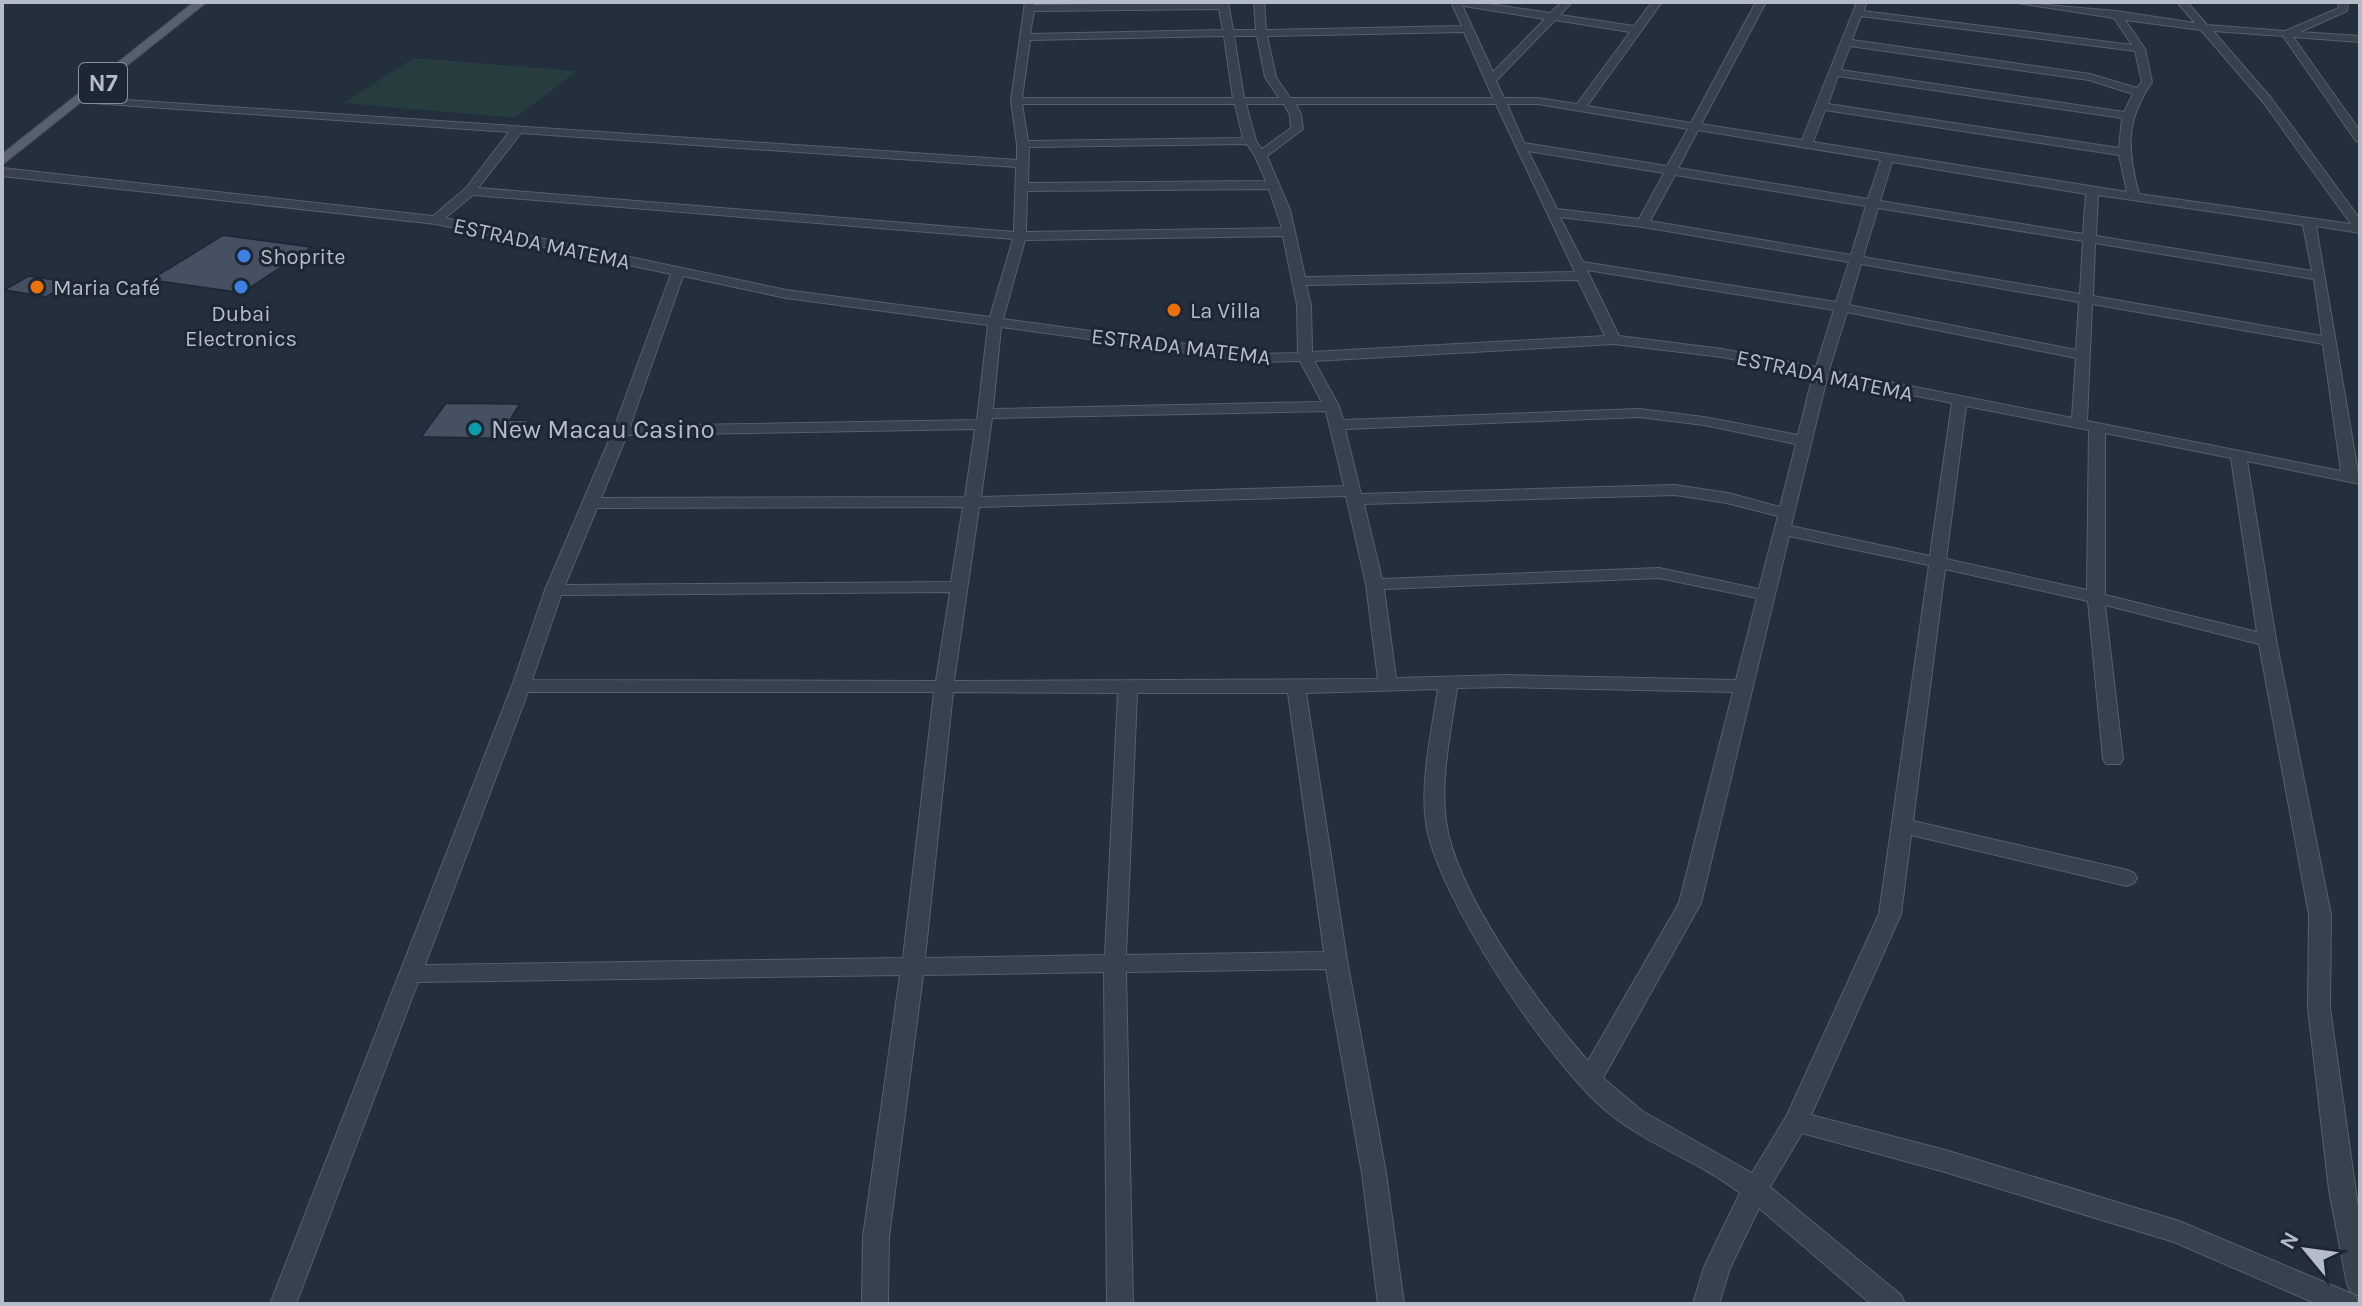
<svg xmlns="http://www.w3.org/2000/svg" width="2362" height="1306" viewBox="0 0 2362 1306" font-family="Karla,sans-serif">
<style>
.green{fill:#263c3f}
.building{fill:#455162;stroke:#1f2835;stroke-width:2}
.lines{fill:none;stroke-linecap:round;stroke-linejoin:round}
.minor-casing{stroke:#565f6c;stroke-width:2}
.major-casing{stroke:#414a57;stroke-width:2}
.minor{fill:#38414e;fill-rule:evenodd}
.major{fill:#56606e;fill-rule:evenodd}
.shop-dot{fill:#3f7fe0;stroke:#1d2633;stroke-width:3}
.food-dot{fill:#e8710a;stroke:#1d2633;stroke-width:3}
.culture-dot{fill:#0f9aa8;stroke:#1d2633;stroke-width:3}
.labels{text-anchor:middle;stroke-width:6;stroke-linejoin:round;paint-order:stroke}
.far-street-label{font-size:22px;fill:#b4bcc9;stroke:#1d2633}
.far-poi-label{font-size:22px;fill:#b4bcc9;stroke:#1d2633;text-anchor:start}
.shield{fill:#1d2633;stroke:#878f9c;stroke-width:2}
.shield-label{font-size:24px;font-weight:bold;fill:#b4bcc9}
.poi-label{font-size:26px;fill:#b4bcc9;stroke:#1d2633;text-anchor:start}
</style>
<rect width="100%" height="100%" fill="#242f3e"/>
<polygon class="green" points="414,58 577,71 515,118 344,103"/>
<g class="building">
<polygon points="223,235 312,247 242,293 150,280"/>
<polygon points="29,276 71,282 46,297 4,290"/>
<polygon points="446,403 520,404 510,420 529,420 517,439 421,437"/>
</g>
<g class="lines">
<g class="minor-casing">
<path id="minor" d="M1025 2H1035L1034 5 1228 2 1233 30H1256L1254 2H1264L1266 30 1462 26 1451 2H1476L1550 13 1562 2H1572L1560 15 1634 26 1652 2H1662L1587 106 1691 123 1756 2H1766L1701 124 1802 140 1857 2H1867L1863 11 2132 45 2114 18 2011 2 2116 11 2195 23 2177 2H2187L2207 25 2285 31 2339 8 2338 2H2348L2347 11 2300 32 2360 36V42L2293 37 2360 131V142L2356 141 2283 36 2213 31 2271 98 2360 219V233L2316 226 2360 484 2247 461 2276 640 2331 915 2330 1008 2360 1221V1296L2351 1292 2347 1284 2329 1190 2308 1008 2309 915 2259 644 2105 605 2123 759 2120 764H2106L2103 759 2088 601 1945 569 1913 821 2127 870 2134 873 2137 878 2134 883 2127 886 1911 835 1901 914 1811 1115 1945 1150 2179 1221 2355 1295 2359 1304H2317L2174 1242 1945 1172 1802 1133 1770 1187 1901 1295 1905 1304H1871L1759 1208 1730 1268 1719 1304H1693L1704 1267 1740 1193C1700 1162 1650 1146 1610 1114 1551 1067 1437 897 1426 823 1420 780 1432 731 1438 689L1306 693 1347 960 1386 1173 1404 1304H1378L1362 1173 1326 969 1126 972 1133 1304H1107L1104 972 923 975 889 1237 888 1304H862L863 1237 900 975 418 982 296 1304H270L512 686 545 590 613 431 671 274 436 224 2 176V168L433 216 466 188 509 132 78 102 77 100 82 97 1017 160V144L1011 101ZM1462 5 1464 6 1545 19 1493 72ZM1219 9 1223 30 1030 34 1034 11ZM1861 16 2135 51 2142 82 2137 88 2090 74 1852 40ZM1555 20 1630 32 1577 104 1538 98H1504L1496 81ZM2125 20 2201 30 2263 102 2351 224 2139 194C2127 150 2125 121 2152 82L2145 49ZM1464 32 1493 98H1290L1276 77 1267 36ZM1224 36 1233 98H1022L1030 40ZM1234 36H1257L1265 77 1279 98H1244ZM1850 46 2089 80 2133 94 2124 112 1841 70ZM1838 76 2122 118 2119 148 1828 104ZM1022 104H1235L1243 138 1028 141ZM1246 104H1284L1290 115 1291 128 1262 149 1256 141ZM1296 104H1496L1575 272 1305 277 1290 210 1267 156 1303 129 1301 115ZM1507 104H1538L1688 129 1667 166 1524 143ZM1825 110 2119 155 2127 192 1813 142ZM1698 130 1881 160 1868 199 1678 168ZM521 133 1016 167 1014 232 478 188ZM1247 144 1255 156 1266 181 1028 183 1029 147ZM1528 151 1664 173 1639 219 1557 209ZM1892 162 2086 194 2083 234 1880 201ZM1675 175 1866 206 1851 255 1650 221ZM1269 189 1282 228 1026 232 1027 191ZM473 195 1013 239 990 317 786 290 445 218ZM2098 195 2303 225 2312 271 2096 236ZM1878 208 2083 241 2080 294 1863 257ZM1560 217 1643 227 1849 262 1836 302 1583 262ZM1283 236 1297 305 1298 353 1259 354 1003 319 1025 240ZM2095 243 2314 279 2322 336 2093 296ZM1861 264 2079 302 2076 350 1849 305ZM1587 270 1834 310 1816 367 1722 349 1619 336ZM683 276 786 298 988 325 977 420 630 426ZM1578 280 1605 336 1312 352 1311 305 1306 285ZM2092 304 2323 344 2341 471 2087 421ZM1847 312 2076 358 2072 418 1829 370ZM1001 327 1259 362 1300 361 1322 402 993 409ZM1614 344 1722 357 1813 375 1798 435 1704 417 1639 409 1343 420 1339 406 1314 361ZM1827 378 1952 403 1930 556 1791 526ZM1966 406 2089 430 2087 590 1946 559ZM1326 411 1344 486 981 497 992 418ZM1639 417 1704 425 1796 444 1780 507 1728 493 1675 485 1361 494 1345 429ZM975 429 965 497 601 498 627 435ZM2105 433 2231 458 2257 632 2105 595ZM1675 495 1727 503 1778 516 1759 589 1659 568 1382 579 1364 504ZM1346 496 1366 584 1378 679 954 681 979 507ZM963 507 951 582 565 585 597 508ZM1789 536 1929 565 1879 914 1787 1115 1752 1173 1642 1111 1603 1078 1701 903ZM1659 578 1757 598 1736 680 1506 675 1396 678 1384 589ZM950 592 936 681 532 680 561 595ZM1506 687 1733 692 1679 903 1588 1061C1539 1005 1457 896 1446 822 1440 779 1451 731 1457 688ZM528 692H934L903 958 425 965ZM953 692 1118 693 1105 955 925 958ZM1137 693H1288L1324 952 1126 955Z"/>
</g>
<g class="major-casing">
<polygon id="major" points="194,2 207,2 2,165 2,154"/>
</g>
<use href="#minor" class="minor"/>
<use href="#major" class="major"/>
</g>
<g class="shop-dot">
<circle cx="244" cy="256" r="8"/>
<circle cx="241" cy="287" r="8"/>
</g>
<g class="food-dot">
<circle cx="37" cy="287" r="8"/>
<circle cx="1174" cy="310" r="8"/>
</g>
<circle class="culture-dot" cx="475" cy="429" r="8"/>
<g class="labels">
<g class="far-street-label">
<text transform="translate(542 243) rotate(12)" y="8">ESTRADA MATEMA</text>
<text transform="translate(1181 346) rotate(7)" y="8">ESTRADA MATEMA</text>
<text transform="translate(1825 375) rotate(12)" y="8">ESTRADA MATEMA</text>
</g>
<g class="far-poi-label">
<text x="260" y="264">Shoprite</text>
<text x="53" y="295">Maria Café</text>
<text x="1190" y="318">La Villa</text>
<text x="241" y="321" text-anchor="middle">Dubai<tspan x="241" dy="25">Electronics</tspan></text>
</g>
<rect class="shield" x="79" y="63" width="48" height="40" rx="6"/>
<g class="shield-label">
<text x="103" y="91">N7</text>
</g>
<g class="poi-label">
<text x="491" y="438">New Macau Casino</text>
</g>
</g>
<rect width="2362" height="1306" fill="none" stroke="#b4bcc9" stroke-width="8"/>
<g transform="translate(2306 1250) rotate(299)" stroke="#1d2633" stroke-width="6" paint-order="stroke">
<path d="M0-6L14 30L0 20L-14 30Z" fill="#b4bcc9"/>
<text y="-12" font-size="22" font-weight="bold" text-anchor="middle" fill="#b4bcc9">N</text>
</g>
</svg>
